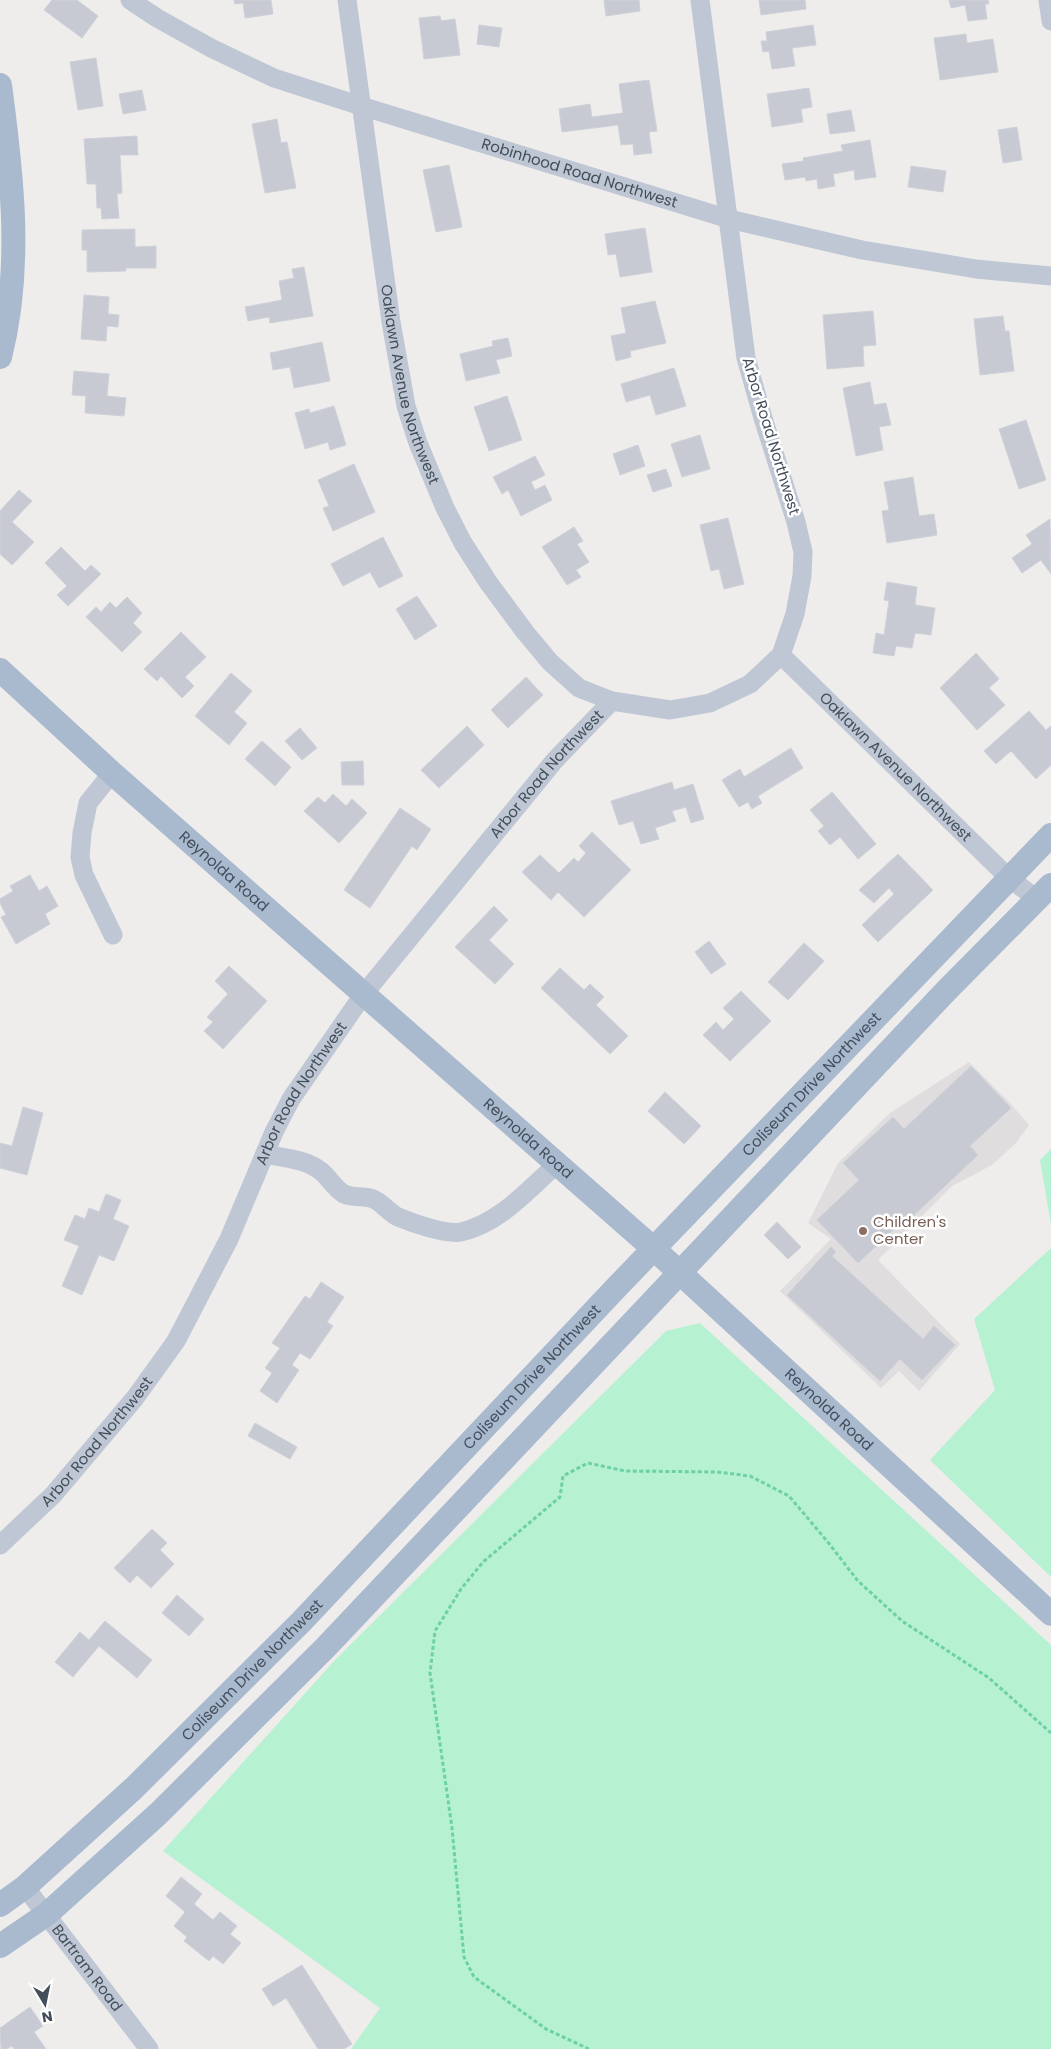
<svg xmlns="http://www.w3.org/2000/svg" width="1051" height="2049" viewBox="0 0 1051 2049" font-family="Poppins,sans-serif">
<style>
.education{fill:#e0ddde}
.green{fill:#b6f1d1}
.building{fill:#c7cad3;stroke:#cfd1d9}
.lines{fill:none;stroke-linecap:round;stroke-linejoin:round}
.path{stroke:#6cd1a6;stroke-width:3;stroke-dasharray:4 2.5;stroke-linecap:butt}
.minor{stroke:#bec7d3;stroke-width:19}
.major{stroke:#a9b9ce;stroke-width:24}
.education-dot{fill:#8d6e63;stroke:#fff;stroke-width:2}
.labels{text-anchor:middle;stroke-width:5;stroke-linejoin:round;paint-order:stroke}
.street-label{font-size:15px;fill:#434e5b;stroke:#fff}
.education-label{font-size:15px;fill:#785e54;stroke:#fff;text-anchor:start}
</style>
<rect width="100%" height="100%" fill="#efecec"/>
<polygon class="education" points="969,1062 1010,1103 1029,1125 1016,1143 992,1165 952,1186 878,1260 960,1344 919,1391 899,1371 881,1388 780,1291 831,1239 808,1223 838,1163 890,1113"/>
<g class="green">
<polygon points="1051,1149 1051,1225 1040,1160"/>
<polygon points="1051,1248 1051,1577 930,1460 995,1390 974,1319"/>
<polygon points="700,1323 1051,1645 1051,2049 351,2049 380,2008 163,1851 336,1659 666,1331"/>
</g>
<g class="building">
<polygon points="52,0 77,0 98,16 82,38 44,10"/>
<polygon points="234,0 271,0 273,14 245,18 243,3 235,4"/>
<polygon points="604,0 639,0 640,11 606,16"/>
<polygon points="759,0 805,0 806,9 761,15"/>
<polygon points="949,0 988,0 989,4 985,4 987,19 968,21 965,5 951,8"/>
<polygon points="440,16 441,21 455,19 460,55 424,59 419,18"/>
<polygon points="479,25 502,28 499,47 477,44"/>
<polygon points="813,25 816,45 792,48 795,66 772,69 769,51 763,52 761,41 767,41 766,32"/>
<polygon points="966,34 967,43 993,39 998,72 940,80 934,38"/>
<polygon points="96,58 103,106 78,110 70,62"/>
<polygon points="649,80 657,131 649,132 652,153 634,155 633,144 621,145 618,125 562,132 559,109 590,104 592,117 623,113 619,84"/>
<polygon points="809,88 812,107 801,109 803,122 772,127 767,94"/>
<polygon points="142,90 146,110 123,114 119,94"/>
<polygon points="851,110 855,131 830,134 827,114"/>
<polygon points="277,119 281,143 287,142 296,188 265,193 252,124"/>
<polygon points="1017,127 1022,160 1003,163 998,130"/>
<polygon points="137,136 138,155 120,155 122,193 117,194 119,218 102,219 101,208 97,208 96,184 87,184 84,139"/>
<polygon points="870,140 876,177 855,180 854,170 833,174 835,186 818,189 817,179 806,181 805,177 785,180 782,164 804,161 803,158 843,151 841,145"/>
<polygon points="449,165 462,227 436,232 423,170"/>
<polygon points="911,166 946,171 943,192 908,187"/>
<polygon points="645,228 652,272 620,277 616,254 608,255 605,234"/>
<polygon points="135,229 135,247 156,246 156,268 126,268 126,271 87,272 87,250 82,250 82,230"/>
<polygon points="304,267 313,316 270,323 269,317 248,321 245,307 282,300 279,281 294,278 292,269"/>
<polygon points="84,295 109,297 108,314 119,315 118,327 107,326 106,341 81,339"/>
<polygon points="655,301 666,343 630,351 631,357 616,361 611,336 626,333 621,308"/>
<polygon points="873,311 876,345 863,346 864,366 827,369 823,315"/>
<polygon points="1003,316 1005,331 1009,331 1014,371 980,375 974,319"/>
<polygon points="508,338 512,356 496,360 500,373 466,381 460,354 493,346 492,341"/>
<polygon points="322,342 330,381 294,388 290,367 273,370 270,353"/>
<polygon points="674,368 686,406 656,415 650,395 626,402 621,384"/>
<polygon points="74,371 109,374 107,396 126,398 124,416 85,413 86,396 72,395"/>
<polygon points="870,382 874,405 886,403 891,425 879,427 883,450 856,456 843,388"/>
<polygon points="507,396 522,440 489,451 474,407"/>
<polygon points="334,406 346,445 330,450 328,442 305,449 295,413 309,409 310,413"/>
<polygon points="1026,420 1046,480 1019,489 999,429"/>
<polygon points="700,435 710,469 682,477 671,444"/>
<polygon points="638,445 645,466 620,475 613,454"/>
<polygon points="535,456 545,475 531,482 535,490 545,485 552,500 521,516 508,490 502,494 493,477"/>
<polygon points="354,464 375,512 333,531 323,508 329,506 318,480"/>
<polygon points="666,469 672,486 653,492 647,475"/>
<polygon points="913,477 919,516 934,514 937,535 887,543 882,511 889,510 884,482"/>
<polygon points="19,490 32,501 12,522 34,542 12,565 0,554 0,511"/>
<polygon points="728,518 744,584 724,589 719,569 711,571 700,525"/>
<polygon points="1050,519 1051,574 1041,560 1022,573 1012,558 1032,544 1026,535"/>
<polygon points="574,527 583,541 577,544 589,562 576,570 581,577 567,585 542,547"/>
<polygon points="383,537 403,576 379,588 370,572 343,586 331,564"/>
<polygon points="61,547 85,571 91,565 101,574 68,606 57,595 67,586 45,563"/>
<polygon points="887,582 917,587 915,605 935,608 931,635 915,633 912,648 896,646 894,656 873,653 876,633 884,635 889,601 884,600"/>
<polygon points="417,596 437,626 415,640 396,609"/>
<polygon points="127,597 142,613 133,623 142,632 122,652 86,617 96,607 101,612 110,602 116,608"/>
<polygon points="181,632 206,657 185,677 194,686 182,698 161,676 157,681 144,669"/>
<polygon points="976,653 999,679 989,688 1005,705 977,730 940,688"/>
<polygon points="231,673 252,691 234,712 247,723 229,745 195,716"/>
<polygon points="526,677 543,695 508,728 491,710"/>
<polygon points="1029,711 1046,730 1051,726 1051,765 1036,779 1011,751 996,764 984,751"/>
<polygon points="467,726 484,745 439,788 421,770"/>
<polygon points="300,728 317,748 302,760 285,741"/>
<polygon points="262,741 291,767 275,786 245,759"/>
<polygon points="791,748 803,768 758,796 762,803 752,809 748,802 739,807 722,780 740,769 744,777"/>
<polygon points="363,761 364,785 342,785 341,762"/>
<polygon points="672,782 674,790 693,784 704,819 691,823 686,807 672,811 676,821 655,828 659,839 641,844 633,821 619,825 611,801"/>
<polygon points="832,792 876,844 858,859 840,837 830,845 818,831 824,826 810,810"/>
<polygon points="333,794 346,806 352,799 367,813 339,843 304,811 318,797 325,803"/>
<polygon points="400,808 431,829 417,850 412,846 370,908 344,890"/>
<polygon points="592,832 631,870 584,917 558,892 551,900 522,872 540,855 559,873 574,858 578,862 586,853 579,846"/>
<polygon points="898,854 933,890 878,942 862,925 894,894 889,888 874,903 859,890"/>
<polygon points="30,875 39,891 47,886 58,906 45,914 50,924 16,944 1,917 6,915 0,903 0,899 13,891 10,886"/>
<polygon points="494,906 508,920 489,940 514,964 495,984 455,947"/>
<polygon points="709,941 726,964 711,974 695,952"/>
<polygon points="804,943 824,961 788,1000 768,982"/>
<polygon points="229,966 267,1001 223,1049 204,1031 213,1022 207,1017 228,994 215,981"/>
<polygon points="560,968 584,990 590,984 604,997 596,1005 628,1036 610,1054 541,988"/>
<polygon points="741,991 771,1021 730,1061 703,1035 716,1022 723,1030 734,1019 723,1008"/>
<polygon points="971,1066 1011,1108 970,1146 978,1155 911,1218 908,1216 858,1263 817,1220 859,1180 843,1163 893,1117 904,1129"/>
<polygon points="665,1092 701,1126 684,1144 648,1111"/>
<polygon points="23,1107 43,1113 27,1175 0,1168 0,1143 12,1146"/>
<polygon points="106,1194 121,1200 113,1219 129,1226 114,1261 99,1255 82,1295 62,1286 79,1246 64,1240 75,1215 85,1219 89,1208 99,1212"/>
<polygon points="777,1222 801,1247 788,1259 764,1235"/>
<polygon points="831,1247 836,1252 832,1256 923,1339 934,1326 955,1345 922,1380 900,1359 880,1381 787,1295"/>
<polygon points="321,1282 344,1297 327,1322 333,1326 310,1359 300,1353 292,1365 299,1370 277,1403 260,1391 272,1373 265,1368 280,1348 272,1343 305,1296 310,1299"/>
<polygon points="255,1423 297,1447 290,1459 248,1436"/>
<polygon points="152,1529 167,1543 160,1550 174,1564 151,1588 137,1575 130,1583 114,1568"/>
<polygon points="177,1595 204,1619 189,1636 162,1613"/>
<polygon points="105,1621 152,1660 137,1678 99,1646 73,1677 55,1662 80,1632 89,1640"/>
<polygon points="181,1877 202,1894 194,1904 213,1920 220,1912 237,1926 230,1934 241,1943 223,1964 213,1956 209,1961 184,1941 187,1937 174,1926 185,1912 166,1896"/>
<polygon points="302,1965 352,2044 344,2049 318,2049 286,1998 273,2006 262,1989"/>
<polygon points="30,2007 43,2026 34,2032 46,2049 14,2049 12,2046 7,2049 1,2049 0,2028"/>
</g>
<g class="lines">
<polyline class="path" points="589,2049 546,2029 474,1977 464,1957 452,1828 430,1673 435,1631 461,1589 483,1562 560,1497 563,1476 588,1463 625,1471 717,1472 750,1476 789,1496 827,1541 858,1581 902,1621 989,1678 1051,1733"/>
<g class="minor">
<path id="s1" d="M130 0 157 18 211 48 274 78 361 106 729 219 862 250 976 269 1051 276"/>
<path id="s2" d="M347 0 391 322 406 406 418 443 445 508 463 543 488 582 525 632 550 662 579 688 612 701 670 710 710 703 750 684 781 655 795 614 802 576 803 552 796 522 763 418 746 358 700 0"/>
<polyline points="1048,0 1051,21"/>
<path id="s3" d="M781 655 1009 878 1037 899"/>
<polyline points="112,773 88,803 82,833 80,857 84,875 113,935"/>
<path d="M265 1154C284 1158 307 1159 322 1172 330 1179 334 1188 344 1194 354 1199 368 1194 377 1201 385 1206 390 1213 398 1217 412 1223 447 1235 461 1232 500 1223 529 1189 557 1164"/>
<path id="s4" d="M0 1545 53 1495 135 1398 176 1341 229 1239 274 1132 291 1099 363 995 555 760 612 701"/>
<path id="s5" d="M25 1887 149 2049"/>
</g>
<g class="major">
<path d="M0 85C12 175 23 267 0 357"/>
<path id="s6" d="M0 670 112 773 654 1249 1051 1614"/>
<path id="s7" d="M0 1905 25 1887 134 1788 301 1622 614 1290 1051 835"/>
<polyline points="0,1946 47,1914 158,1814 326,1647 946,991 1051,885"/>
</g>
</g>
<circle class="education-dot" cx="863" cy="1231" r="5"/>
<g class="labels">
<g class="street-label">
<text dy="5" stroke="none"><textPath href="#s1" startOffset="484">Robinhood Road Northwest</textPath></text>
<text dy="5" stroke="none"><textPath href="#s2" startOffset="390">Oaklawn Avenue Northwest</textPath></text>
<text transform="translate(771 436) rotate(73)" y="5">Arbor Road Northwest</text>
<text dy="5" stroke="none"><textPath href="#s3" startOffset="160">Oaklawn Avenue Northwest</textPath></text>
<text dy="5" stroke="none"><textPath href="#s4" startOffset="952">Arbor Road Northwest</textPath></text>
<text dy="5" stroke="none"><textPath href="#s6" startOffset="301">Reynolda Road</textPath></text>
<text dy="5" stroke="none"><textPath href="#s7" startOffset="1155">Coliseum Drive Northwest</textPath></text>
<text dy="5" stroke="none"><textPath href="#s4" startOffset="548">Arbor Road Northwest</textPath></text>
<text dy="5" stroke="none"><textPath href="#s6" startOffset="706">Reynolda Road</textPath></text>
<text dy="5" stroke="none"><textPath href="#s7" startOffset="750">Coliseum Drive Northwest</textPath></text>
<text dy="5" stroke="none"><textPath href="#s6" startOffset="1111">Reynolda Road</textPath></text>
<text dy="5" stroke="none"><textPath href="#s4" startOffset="142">Arbor Road Northwest</textPath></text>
<text dy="5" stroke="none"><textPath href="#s7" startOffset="345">Coliseum Drive Northwest</textPath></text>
<text dy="5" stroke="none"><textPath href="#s5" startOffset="102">Bartram Road</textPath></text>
</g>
<g class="education-label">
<text x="873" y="1227">Children's<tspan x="873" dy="17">Center</tspan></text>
</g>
</g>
<g transform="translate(45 2004) rotate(170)" stroke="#ffffff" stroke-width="4" paint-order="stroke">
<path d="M0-4L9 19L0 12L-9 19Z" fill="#434e5b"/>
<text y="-8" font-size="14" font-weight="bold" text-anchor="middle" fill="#434e5b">N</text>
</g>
</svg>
